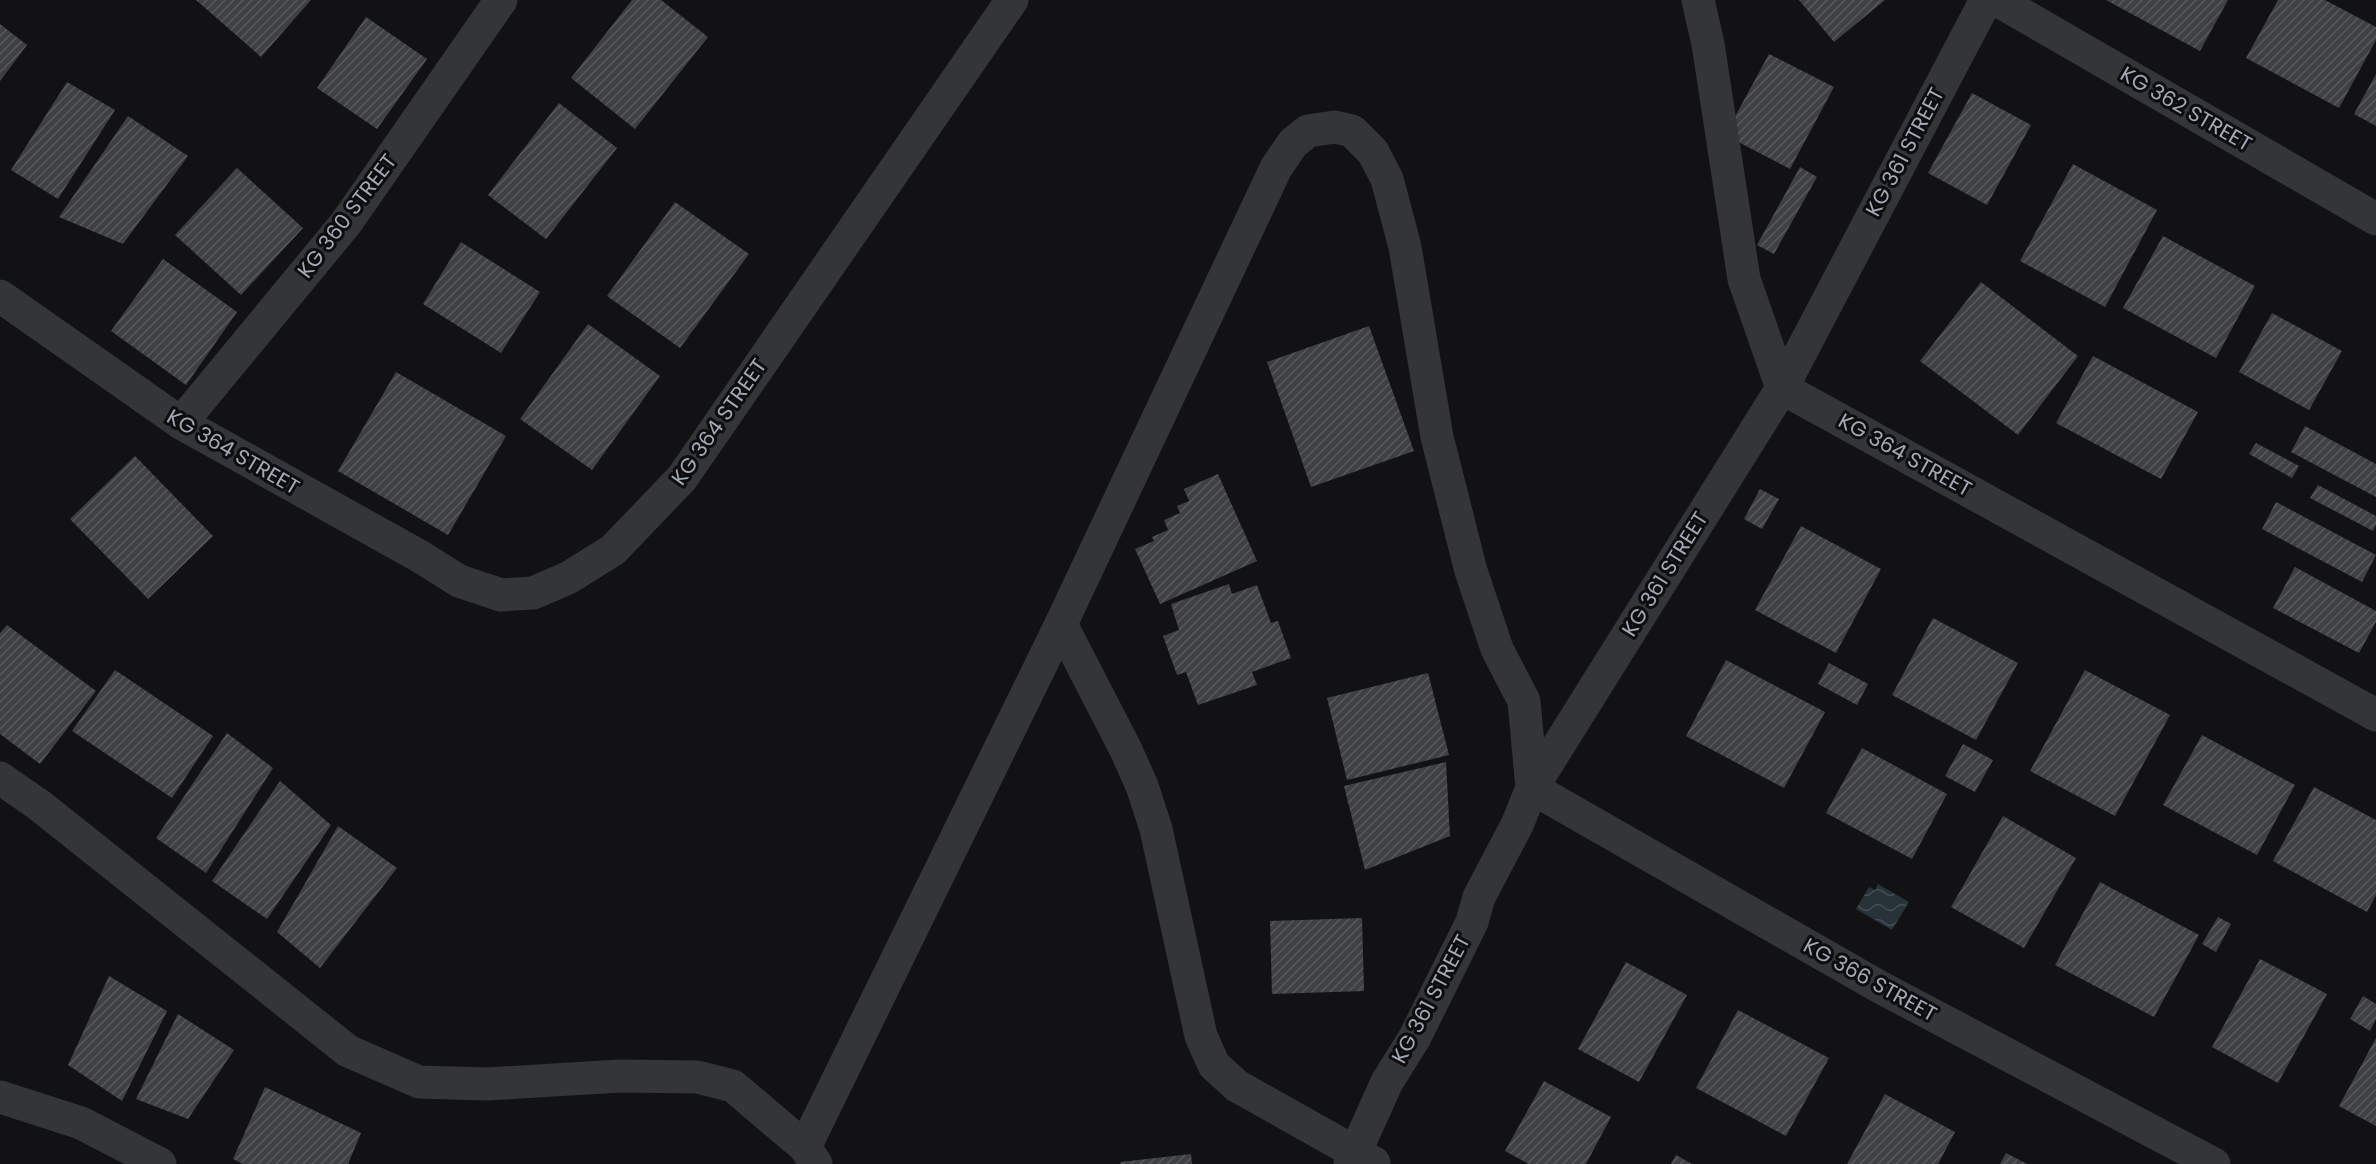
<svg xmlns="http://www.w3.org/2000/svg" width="2376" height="1164" viewBox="0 0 2376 1164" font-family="Poppins,sans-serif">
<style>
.water{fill:url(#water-waves)}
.building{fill:url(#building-hatch)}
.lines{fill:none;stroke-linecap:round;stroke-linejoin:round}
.minor{stroke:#333539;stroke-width:33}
.labels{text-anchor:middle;stroke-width:6;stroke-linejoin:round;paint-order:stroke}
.street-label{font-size:21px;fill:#a3aab6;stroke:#0d0d0f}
</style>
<defs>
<pattern id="water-waves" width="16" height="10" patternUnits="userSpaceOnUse" patternTransform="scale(1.5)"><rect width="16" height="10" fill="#283339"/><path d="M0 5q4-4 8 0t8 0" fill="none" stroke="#444e53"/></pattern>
<pattern id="building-hatch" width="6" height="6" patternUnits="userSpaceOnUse" patternTransform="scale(1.5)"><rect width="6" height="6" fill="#3e4044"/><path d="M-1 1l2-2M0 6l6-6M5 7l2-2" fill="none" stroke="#57595d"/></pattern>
</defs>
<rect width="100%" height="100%" fill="#121214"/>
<polygon class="water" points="1878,884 1909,902 1892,930 1856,909 1869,887 1875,890"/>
<g class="building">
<polygon points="196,0 311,0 261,57"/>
<polygon points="632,0 661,0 708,37 635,129 571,78"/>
<polygon points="1799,0 1885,0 1834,42"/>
<polygon points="2106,0 2228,0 2200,51"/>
<polygon points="2278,0 2325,0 2376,27 2376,40 2339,108 2246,58"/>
<polygon points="366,17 427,59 377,129 317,88"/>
<polygon points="0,24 27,45 0,81"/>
<polygon points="1769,54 1834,87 1790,169 1725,135"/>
<polygon points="2376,74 2376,126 2354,114"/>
<polygon points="67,82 115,110 58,199 11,170"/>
<polygon points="1972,93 2031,125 1987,205 1928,173"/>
<polygon points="559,103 617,148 546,239 488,195"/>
<polygon points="128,116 188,156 123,244 59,217"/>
<polygon points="2073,164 2157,210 2105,307 2020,261"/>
<polygon points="1800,167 1817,177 1774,254 1757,245"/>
<polygon points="237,168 303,228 241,295 175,235"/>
<polygon points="675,202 749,254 680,348 607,296"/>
<polygon points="2163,236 2255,286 2216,358 2123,308"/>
<polygon points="461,242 540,292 501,353 423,304"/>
<polygon points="163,259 237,312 186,385 111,331"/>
<polygon points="1981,282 2078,356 2018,435 1920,361"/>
<polygon points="2272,313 2342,351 2309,410 2239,372"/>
<polygon points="588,324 660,376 592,470 520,419"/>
<polygon points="1369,326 1414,451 1311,487 1267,362"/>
<polygon points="2093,356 2198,412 2161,479 2056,423"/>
<polygon points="396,372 506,436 448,535 338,471"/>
<polygon points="2305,426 2376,464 2376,497 2291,452"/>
<polygon points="2256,443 2299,466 2292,478 2249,454"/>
<polygon points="135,456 213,536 148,599 70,519"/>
<polygon points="1218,474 1257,561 1160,604 1135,549 1154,541 1152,537 1168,530 1164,520 1180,513 1177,506 1189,501 1184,489"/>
<polygon points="2318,485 2376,516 2376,525 2373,531 2310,498"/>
<polygon points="1760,489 1779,499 1762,529 1744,519"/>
<polygon points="2276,502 2376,555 2362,582 2262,529"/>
<polygon points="1801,526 1881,569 1836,653 1755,610"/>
<polygon points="2295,567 2376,611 2376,622 2359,653 2273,608"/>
<polygon points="1229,584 1232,594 1257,585 1271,623 1278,621 1291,658 1252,672 1257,685 1198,705 1186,672 1177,675 1163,636 1179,630 1171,604"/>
<polygon points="1933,618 2018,663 1976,740 1892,695"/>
<polygon points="7,625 96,691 40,764 0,734 0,633"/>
<polygon points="1726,660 1825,712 1784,788 1686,736"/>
<polygon points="1829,663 1868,684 1857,705 1818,684"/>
<polygon points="115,670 213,736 172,798 72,731"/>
<polygon points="2085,670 2170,715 2115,816 2030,771"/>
<polygon points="1428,673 1449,755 1347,780 1327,698"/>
<polygon points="227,733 273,768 206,873 156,838"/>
<polygon points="2202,735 2295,785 2257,855 2163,805"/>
<polygon points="1963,744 1993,760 1975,792 1945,776"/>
<polygon points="1862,748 1947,794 1912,859 1826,813"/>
<polygon points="1446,762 1450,836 1365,870 1344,786"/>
<polygon points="280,781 331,825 267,919 212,881"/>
<polygon points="2314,787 2376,820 2376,895 2367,912 2273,861"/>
<polygon points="2003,816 2076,858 2024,948 1951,907"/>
<polygon points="338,826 397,868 320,968 277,932"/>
<polygon points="2100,882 2199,935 2154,1017 2055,965"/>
<polygon points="2218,917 2231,924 2216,952 2202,944"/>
<polygon points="1362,918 1364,991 1272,994 1270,921"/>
<polygon points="2260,959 2327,994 2278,1083 2212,1047"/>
<polygon points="1626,962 1687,995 1639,1082 1578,1049"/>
<polygon points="109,976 167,1011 122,1101 68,1065"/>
<polygon points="2363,996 2376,1004 2376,1019 2370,1031 2350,1019"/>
<polygon points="1738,1010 1829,1058 1786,1136 1696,1088"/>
<polygon points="178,1014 234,1050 188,1119 136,1099"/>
<polygon points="2376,1038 2376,1126 2339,1106"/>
<polygon points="1544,1081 1611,1117 1586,1164 1529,1164 1505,1151"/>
<polygon points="265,1087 361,1133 348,1164 243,1164 233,1159"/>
<polygon points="1885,1094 1955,1132 1938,1164 1847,1164"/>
<polygon points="2006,1153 2027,1164 2000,1164"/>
<polygon points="1191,1154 1192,1164 1121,1164 1120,1162"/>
<polygon points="1676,1155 1692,1164 1671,1164"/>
</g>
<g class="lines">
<g class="minor">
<polyline points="1698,0 1708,44 1744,279 1782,388 2376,715"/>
<polyline points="1997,0 2376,219"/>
<polyline points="0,296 181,423 421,557 459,581 501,595 533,593 568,578 613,550 682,478 1012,0"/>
<polyline points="181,423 346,223 501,0"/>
<polyline points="1061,624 1126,750 1142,786 1156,829 1201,1036 1214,1065 1237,1086 1374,1163"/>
<polyline points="0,778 39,805 348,1051 419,1082 487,1084 620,1076 697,1077 733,1086 805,1147 816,1164"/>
<polyline points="0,1097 81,1123 160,1164"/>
<polyline points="805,1147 1061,624 1276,168 1293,143 1308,131 1335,127 1352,131 1373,152 1387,179 1405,247 1437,437 1471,571 1497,649 1524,701 1532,788 1878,986 2214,1164"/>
<polyline points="1350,1164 1387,1082 1415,1037 1472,922 1479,897 1517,825 1532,788 1782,388 1986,0"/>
</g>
</g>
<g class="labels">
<g class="street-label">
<text transform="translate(2186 109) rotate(30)" y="7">KG 362 STREET</text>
<text transform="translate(1905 152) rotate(-62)" y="7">KG 361 STREET</text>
<text transform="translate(347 216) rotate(-53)" y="7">KG 360 STREET</text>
<text transform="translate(719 422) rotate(-55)" y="7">KG 364 STREET</text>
<text transform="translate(233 452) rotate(30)" y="7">KG 364 STREET</text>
<text transform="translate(1905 455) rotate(29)" y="7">KG 364 STREET</text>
<text transform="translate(1665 574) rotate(-58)" y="7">KG 361 STREET</text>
<text transform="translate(1870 980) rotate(29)" y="7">KG 366 STREET</text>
<text transform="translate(1431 999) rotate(-62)" y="7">KG 361 STREET</text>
</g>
</g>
</svg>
